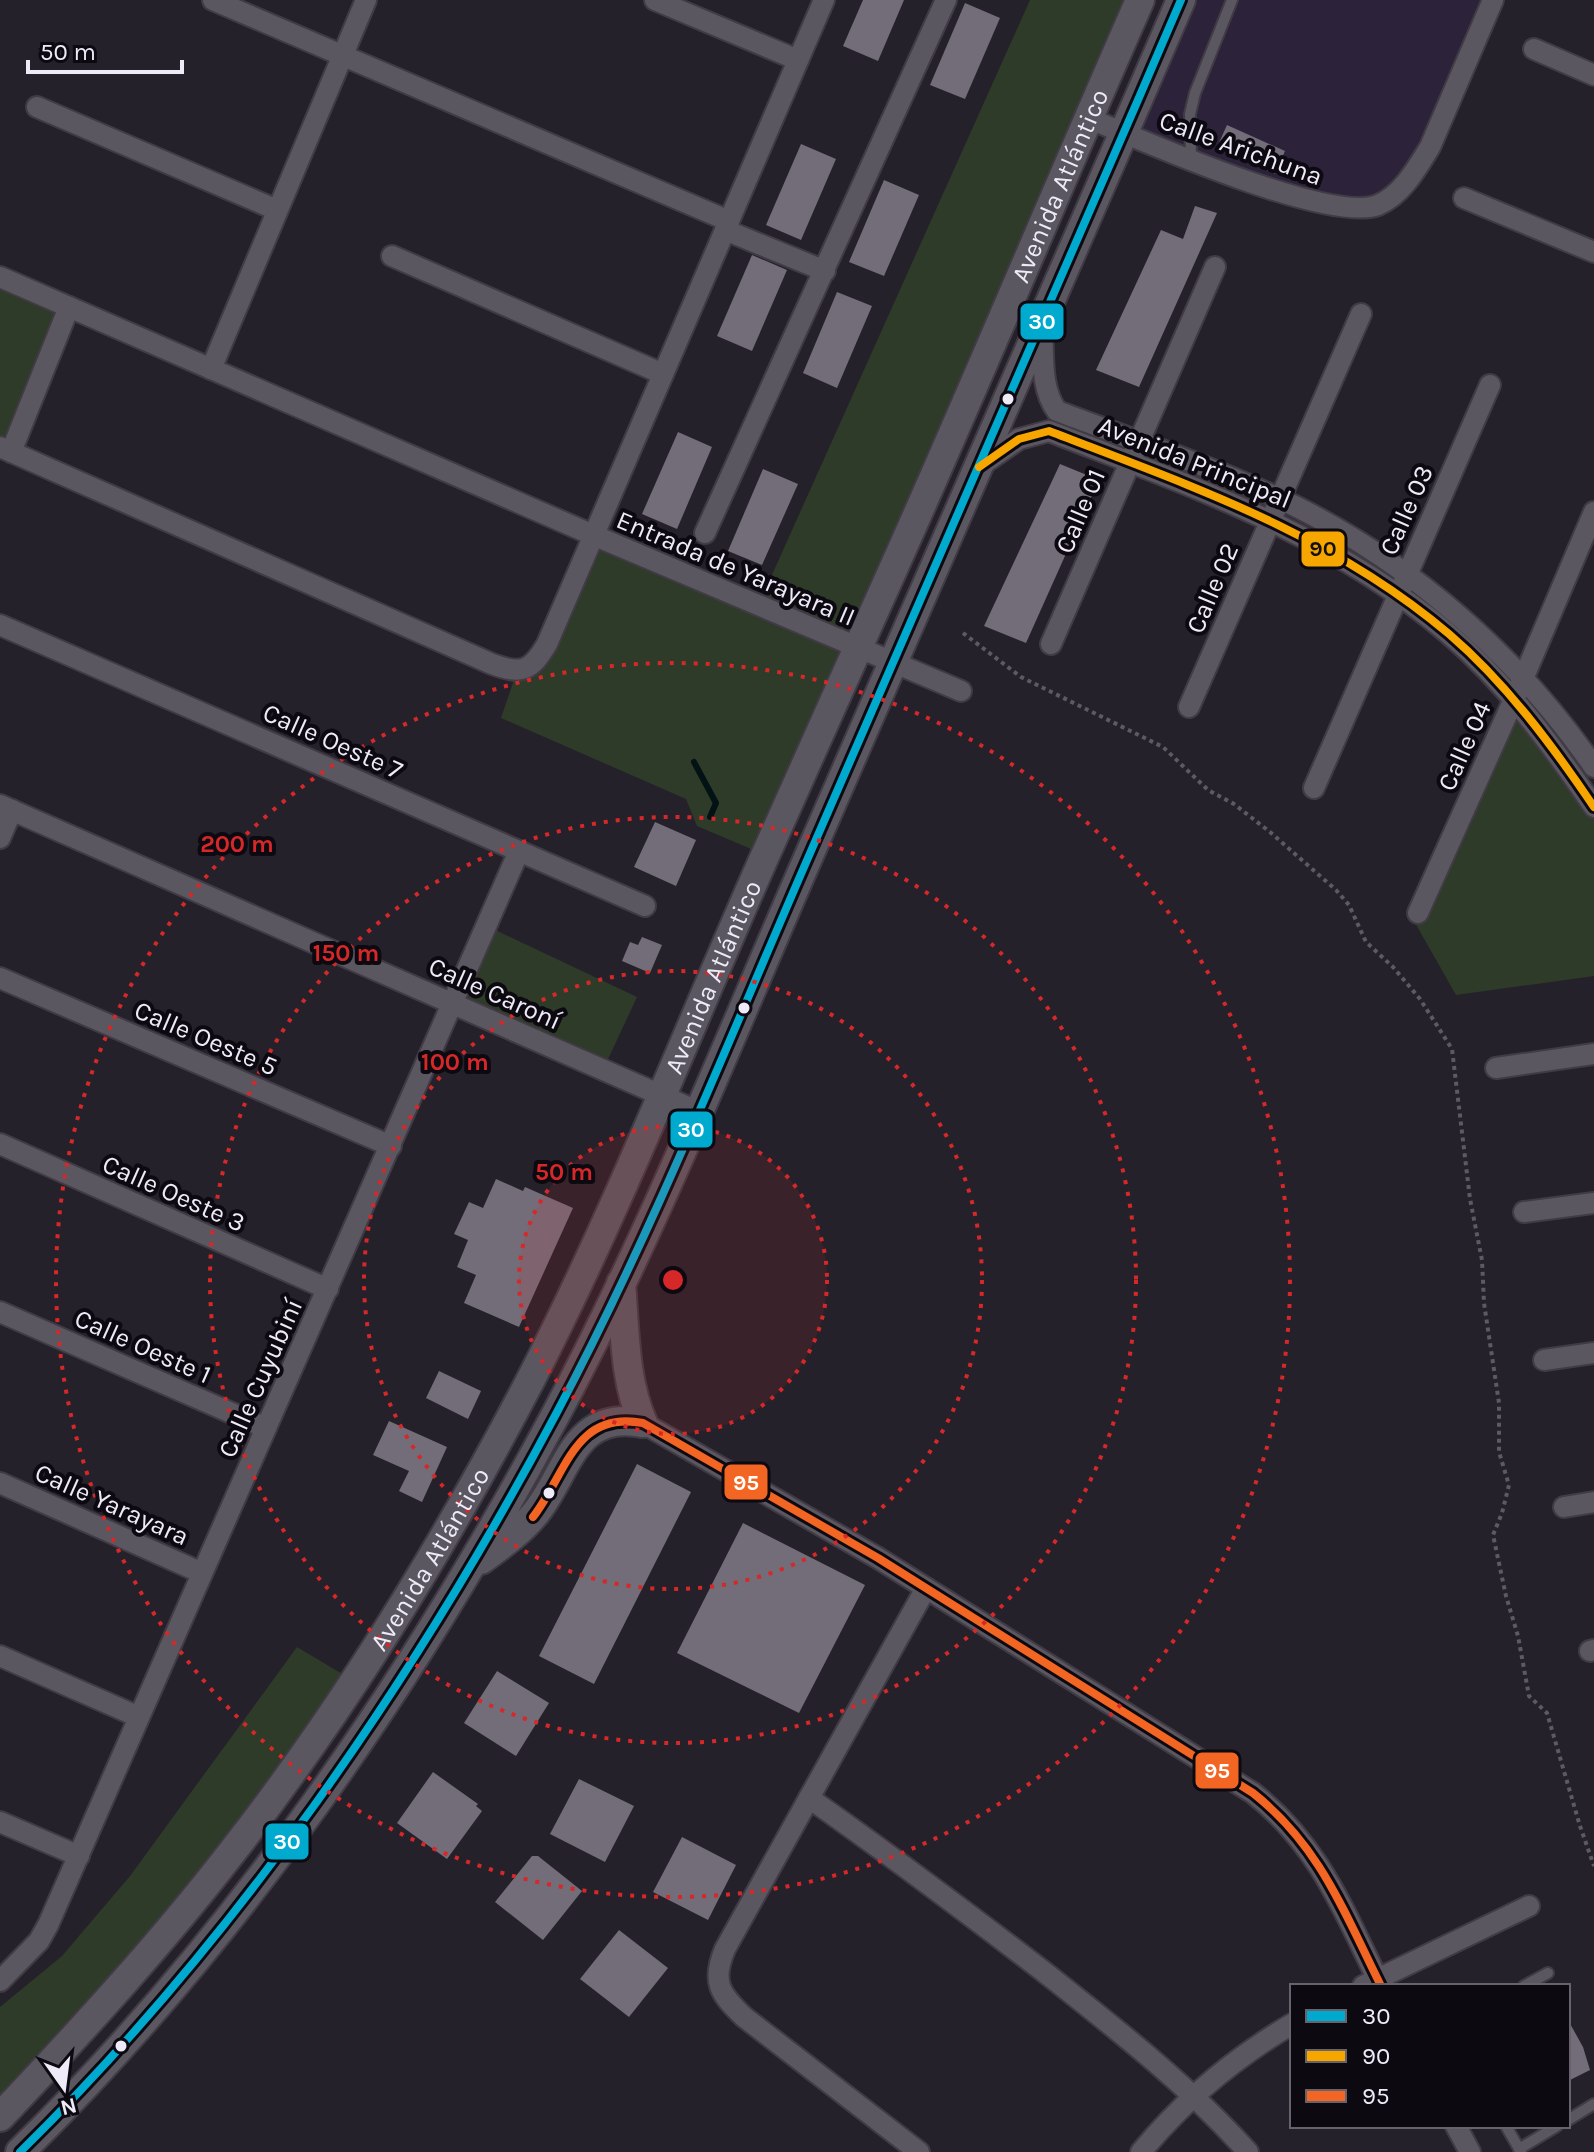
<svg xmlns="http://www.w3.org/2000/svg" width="1594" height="2152" viewBox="0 0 1594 2152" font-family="Karla,sans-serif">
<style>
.built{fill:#2c223a}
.green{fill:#2e3b28}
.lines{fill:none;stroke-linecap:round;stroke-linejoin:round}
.stream{stroke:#031215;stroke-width:6}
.building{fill:#736c79}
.lane-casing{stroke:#403b44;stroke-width:14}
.street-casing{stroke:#403b44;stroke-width:24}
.secondary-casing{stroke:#403b44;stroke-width:32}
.path{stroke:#5d5a61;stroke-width:4;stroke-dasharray:4 4;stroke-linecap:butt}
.lane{stroke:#5b5760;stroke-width:10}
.street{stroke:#5b5760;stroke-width:20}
.secondary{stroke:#5b5760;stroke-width:28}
.bus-1-casing{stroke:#0c0911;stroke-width:14}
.bus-2-casing{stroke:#0c0911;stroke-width:14}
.bus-3-casing{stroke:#0c0911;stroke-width:14}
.bus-1{stroke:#00a9ce;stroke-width:8}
.bus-2{stroke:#f7a600;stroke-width:8}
.bus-3{stroke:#f26522;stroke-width:8}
.ring{fill:none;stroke:#d62828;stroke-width:4;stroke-dasharray:4 8}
.bus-dot{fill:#efeaf8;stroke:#0c0911;stroke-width:3}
.labels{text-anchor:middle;stroke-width:8;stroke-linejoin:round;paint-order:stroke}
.street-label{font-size:26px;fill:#efeaf8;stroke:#0c0911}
.centre{fill:#d62828;stroke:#0c0911;stroke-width:4}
.ring-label{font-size:24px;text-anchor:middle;font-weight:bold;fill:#d62828;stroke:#0c0911;stroke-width:8;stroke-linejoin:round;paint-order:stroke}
.line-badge{stroke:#0c0911;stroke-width:3}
.badge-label{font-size:22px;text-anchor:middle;font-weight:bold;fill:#fff}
.pale-badge-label{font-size:22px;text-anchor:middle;font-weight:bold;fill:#111}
</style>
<rect width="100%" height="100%" fill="#25212b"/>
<polygon class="built" points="1181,0 1493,0 1401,188 1352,209 1124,133"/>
<g class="green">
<polygon points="1030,0 1140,0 765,855 697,826 686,799 501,718 517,671 525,669 593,535 758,606"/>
<polygon points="0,277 69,307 11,452 0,447"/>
<polygon points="1514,701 1594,807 1594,976 1456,995 1414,921"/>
<polygon points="487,926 637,997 603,1070 454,1004"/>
<polygon points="297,1647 354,1681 0,2117 0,2007 62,1956 130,1876"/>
</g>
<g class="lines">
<polyline class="stream" points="694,762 716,803 710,817"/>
</g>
<g class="building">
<polygon points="863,0 904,0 878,61 843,46"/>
<polygon points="965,3 1000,18 965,99 930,85"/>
<polygon points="1227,125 1285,151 1275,174 1217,147"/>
<polygon points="801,144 836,159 801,240 766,225"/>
<polygon points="884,180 919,195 884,276 849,262"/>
<polygon points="1195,206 1217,213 1139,387 1096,370 1161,230 1183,239"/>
<polygon points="752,255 787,270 752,351 717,336"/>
<polygon points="837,292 872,306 837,388 803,373"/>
<polygon points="678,432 712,447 677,529 642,514"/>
<polygon points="1060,464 1099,480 1026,643 984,626"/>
<polygon points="763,469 798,484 762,565 728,551"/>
<polygon points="655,822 696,840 676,886 634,867"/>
<polygon points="642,937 662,945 650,973 622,961 630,942 638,945"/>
<polygon points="496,1179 523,1191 525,1187 573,1208 519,1327 464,1303 476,1275 457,1267 468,1240 454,1234 469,1202 483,1208"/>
<polygon points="439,1371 481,1391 468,1419 426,1398"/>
<polygon points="389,1421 447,1447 422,1502 399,1491 409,1471 373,1455"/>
<polygon points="637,1464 691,1492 594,1684 539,1656"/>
<polygon points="743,1523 865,1585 799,1713 677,1653"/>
<polygon points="497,1671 549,1703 516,1756 464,1723"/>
<polygon points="433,1772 478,1804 476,1806 482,1811 447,1859 397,1823"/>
<polygon points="579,1779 634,1806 605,1862 550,1834"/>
<polygon points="682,1837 736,1865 708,1920 653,1892"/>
<polygon points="532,1856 538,1856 582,1891 543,1940 495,1902"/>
<polygon points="619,1930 668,1968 629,2017 580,1979"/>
<polygon points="1568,2020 1583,2047 1590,2070 1568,2081"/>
</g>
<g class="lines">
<g class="lane-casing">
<g id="lane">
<polyline points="1191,159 1190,114 1195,93 1232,0"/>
<polyline points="1524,1986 1548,1973"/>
<polyline points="1568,2120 1594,2104"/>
<polyline points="1506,2126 1521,2152"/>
<polyline points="1519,2149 1557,2126"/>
</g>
</g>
<g class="street-casing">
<g id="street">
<polyline points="213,0 729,221"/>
<polyline points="655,0 798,60"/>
<polyline points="1534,49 1594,75"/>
<polyline points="37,107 277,210"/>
<path d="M1088 118C1141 140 1330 224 1378 205 1402 195 1417 168 1430 147L1493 0"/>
<polyline points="1464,198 1594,252"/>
<polyline points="725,230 825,271"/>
<polyline points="392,256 663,374"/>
<polyline points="0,277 593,535 961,691"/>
<path d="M1042 328C1044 356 1040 388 1057 411 1137 441 1219 469 1295 506 1415 566 1518 657 1594 767"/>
<polyline points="211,369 366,0"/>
<path d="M0 447 492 664C522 675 531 671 547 644L824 0"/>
<polyline points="11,452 69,307"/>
<path d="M980 466 1019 439 1049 431C1191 486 1330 533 1449 634 1506 683 1552 745 1594 807"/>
<polyline points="705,533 946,0"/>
<polyline points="0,625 645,906"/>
<polyline points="1051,644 1215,267"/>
<polyline points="1189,707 1361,314"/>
<polyline points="1314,788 1490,385"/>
<polyline points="0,805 697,1111"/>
<polyline points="0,838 12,810"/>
<polyline points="1418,913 1523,679 1594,512"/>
<polyline points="0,978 391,1146"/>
<polyline points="1496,1068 1594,1054"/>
<polyline points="0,1144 328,1289"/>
<polyline points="1524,1212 1594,1203"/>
<polyline points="0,1312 266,1428"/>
<polyline points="1544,1360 1594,1353"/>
<path d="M643 1423 878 1558 1253 1793C1320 1846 1344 1912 1381 1986"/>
<polyline points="0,1483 202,1573"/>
<polyline points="1564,1507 1594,1502"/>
<polyline points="1590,1651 1594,1650"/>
<polyline points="0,1656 139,1717"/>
<path d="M809 1798C889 1854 966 1912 1043 1971 1115 2028 1187 2084 1248 2152"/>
<polyline points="0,1822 79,1856"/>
<polyline points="0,1981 39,1941 48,1925 519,851"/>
<polyline points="1363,1986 1529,1906"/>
<polyline points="1456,2126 1470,2152"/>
<path d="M919 2152 744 2017C720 1994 711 1982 725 1949L926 1588"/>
<path d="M1141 2152C1184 2100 1234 2058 1292 2024"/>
</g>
</g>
<g class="secondary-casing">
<g id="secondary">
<path d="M621 1283C625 1330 624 1380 643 1423"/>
<path d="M481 1560C500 1546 519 1533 534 1515 568 1475 572 1409 643 1423"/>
<path id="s1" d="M0 2117C81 2031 160 1945 232 1852 347 1705 445 1544 531 1379 618 1210 687 1032 764 858 810 754 857 651 903 547 984 365 1060 182 1140 0"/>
<path d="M20 2152C235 1941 415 1679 556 1414 653 1232 729 1039 811 851 935 567 1059 284 1181 0"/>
</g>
</g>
<polyline class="path" points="963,633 1021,677 1163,747 1208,790 1234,804 1270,832 1336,890 1349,905 1366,942 1393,967 1420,999 1452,1049 1470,1199 1482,1260 1484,1303 1499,1403 1499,1452 1509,1485 1502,1513 1493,1535 1506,1596 1518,1636 1529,1696 1547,1713 1580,1826 1594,1866"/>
<use href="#lane" class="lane"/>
<use href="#street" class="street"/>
<use href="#secondary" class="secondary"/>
<g class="bus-1-casing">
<path id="bus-1" d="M20 2152C235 1941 415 1679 556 1414 653 1232 729 1039 811 851 935 567 1059 284 1181 0"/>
</g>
<g class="bus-2-casing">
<path id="bus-2" d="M979 467 1019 439 1049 431C1191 486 1330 533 1449 634 1506 683 1552 745 1594 807"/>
</g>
<g class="bus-3-casing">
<path id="bus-3" d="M533 1517C566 1475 574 1410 643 1423L878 1558 1253 1793C1320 1846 1344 1912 1381 1986"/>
</g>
<use href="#bus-1" class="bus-1"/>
<use href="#bus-2" class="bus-2"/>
<use href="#bus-3" class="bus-3"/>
</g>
<circle cx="673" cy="1280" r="154" fill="#d62828" fill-opacity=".12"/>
<g class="ring">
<circle cx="673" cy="1280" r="154"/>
<circle cx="673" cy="1280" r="309"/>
<circle cx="673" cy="1280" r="463"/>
<circle cx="673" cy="1280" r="617"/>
</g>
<g class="bus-dot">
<circle cx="1008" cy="399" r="7"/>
<circle cx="744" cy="1008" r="7"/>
<circle cx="549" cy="1493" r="7"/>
<circle cx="121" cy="2046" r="7"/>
</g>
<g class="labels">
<g class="street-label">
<text transform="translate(1241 148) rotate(20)" y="9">Calle Arichuna</text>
<text dy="9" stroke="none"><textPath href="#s1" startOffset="2218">Avenida Atlántico</textPath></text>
<text transform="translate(1195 462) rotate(22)" y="9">Avenida Principal</text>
<text transform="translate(1406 510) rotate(-66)" y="9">Calle 03</text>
<text transform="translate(1080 511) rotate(-67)" y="9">Calle 01</text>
<text transform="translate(736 568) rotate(23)" y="9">Entrada de Yarayara II</text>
<text transform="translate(1212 588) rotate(-67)" y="9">Calle 02</text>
<text transform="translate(333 741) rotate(24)" y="9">Calle Oeste 7</text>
<text transform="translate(1464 746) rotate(-66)" y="9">Calle 04</text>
<text dy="9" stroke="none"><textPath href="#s1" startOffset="1354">Avenida Atlántico</textPath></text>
<text transform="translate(495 993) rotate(24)" y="9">Calle Caroní</text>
<text transform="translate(206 1038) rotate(23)" y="9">Calle Oeste 5</text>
<text transform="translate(174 1193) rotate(24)" y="9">Calle Oeste 3</text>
<text transform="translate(143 1346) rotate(24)" y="9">Calle Oeste 1</text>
<text transform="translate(260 1378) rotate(-66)" y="9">Calle Cuyubiní</text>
<text transform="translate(112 1504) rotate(24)" y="9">Calle Yarayara</text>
<text dy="9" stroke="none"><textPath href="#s1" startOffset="706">Avenida Atlántico</textPath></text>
</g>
</g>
<circle cx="673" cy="1280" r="12" class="centre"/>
<g class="ring-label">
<text x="237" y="852">200 m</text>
<text x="346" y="961">150 m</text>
<text x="455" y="1070">100 m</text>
<text x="564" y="1180">50 m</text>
</g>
<g class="line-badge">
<rect x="1019" y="302" width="46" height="39" rx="8" fill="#00a9ce"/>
<rect x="1300" y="530" width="46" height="38" rx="8" fill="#f7a600"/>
<rect x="669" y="1110" width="45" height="39" rx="8" fill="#00a9ce"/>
<rect x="723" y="1463" width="46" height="38" rx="8" fill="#f26522"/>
<rect x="1194" y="1751" width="46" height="39" rx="8" fill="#f26522"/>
<rect x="264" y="1822" width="46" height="39" rx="8" fill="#00a9ce"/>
</g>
<g class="badge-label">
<text x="1042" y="329">30</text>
<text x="691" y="1137">30</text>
<text x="746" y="1490">95</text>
<text x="1217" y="1778">95</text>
<text x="287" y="1849">30</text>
</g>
<g class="pale-badge-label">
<text x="1323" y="556">90</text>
</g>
<rect x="1290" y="1984" width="280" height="144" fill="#0c0911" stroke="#67636d" stroke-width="2"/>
<rect x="1306" y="2010" width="40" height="12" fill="#00a9ce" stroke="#67636d" stroke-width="2"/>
<text x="1362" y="2024" font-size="24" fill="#efeaf8">30</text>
<rect x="1306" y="2050" width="40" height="12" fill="#f7a600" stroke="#67636d" stroke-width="2"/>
<text x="1362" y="2064" font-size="24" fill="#efeaf8">90</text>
<rect x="1306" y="2090" width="40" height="12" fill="#f26522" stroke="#67636d" stroke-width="2"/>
<text x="1362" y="2104" font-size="24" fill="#efeaf8">95</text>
<g transform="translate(64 2088) rotate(166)" stroke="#0c0911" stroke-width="6" paint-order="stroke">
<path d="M0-6L14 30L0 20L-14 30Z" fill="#efeaf8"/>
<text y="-12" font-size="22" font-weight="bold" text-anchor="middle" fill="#efeaf8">N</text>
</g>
<path d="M28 60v12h154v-12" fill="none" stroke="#efeaf8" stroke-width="4"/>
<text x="40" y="60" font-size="24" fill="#efeaf8" stroke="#0c0911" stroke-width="6" paint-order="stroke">50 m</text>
</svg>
